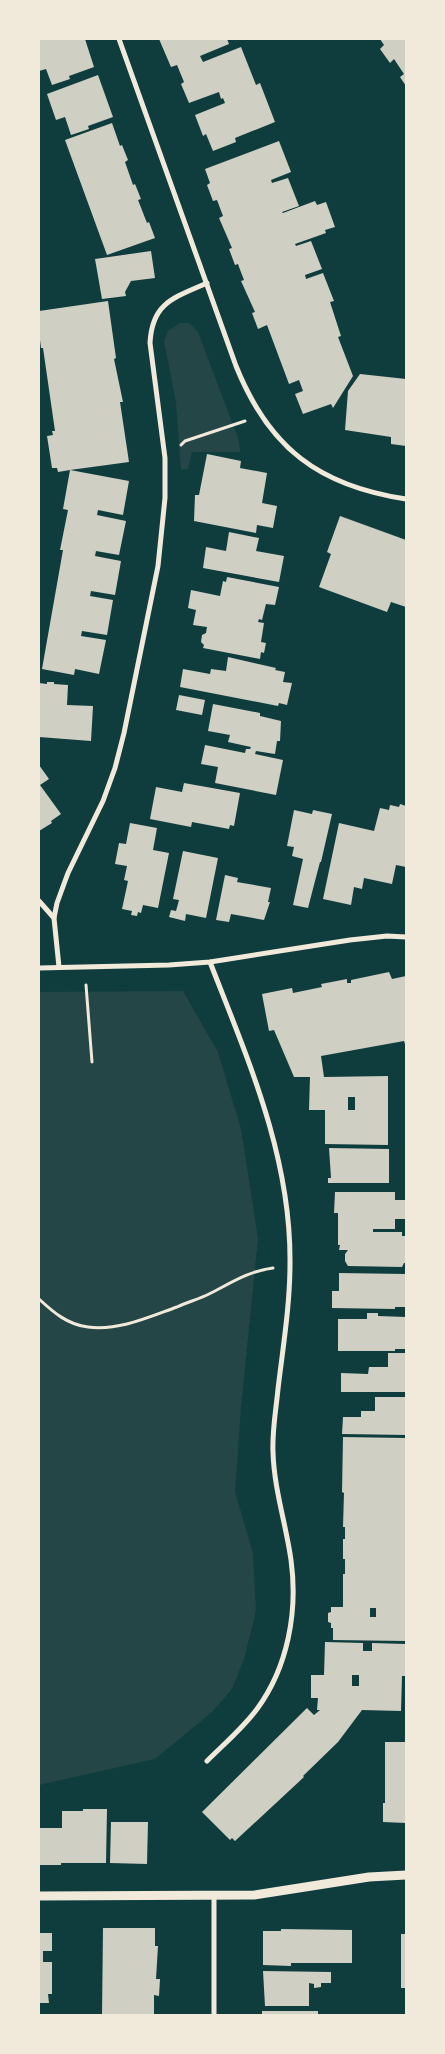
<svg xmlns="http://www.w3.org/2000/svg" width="445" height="2054" viewBox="0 0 445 2054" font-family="'DM Sans',sans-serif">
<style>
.green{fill:#244646}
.building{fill:#cfcfc3;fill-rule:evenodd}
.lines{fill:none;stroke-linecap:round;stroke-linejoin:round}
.path{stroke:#f1e9da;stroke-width:3}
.minor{stroke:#f1e9da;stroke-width:5}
.tertiary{stroke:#f1e9da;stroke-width:9}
</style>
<rect width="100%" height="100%" fill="#0f3d3e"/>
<g class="green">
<polygon points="180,323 189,323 198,332 239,441 240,452 192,452 188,469 181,470 176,403 164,341 168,331"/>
<polygon points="183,991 218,1052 241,1129 258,1238 241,1407 235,1492 253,1553 256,1611 244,1659 232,1689 212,1712 155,1759 39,1785 39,992"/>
</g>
<g class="building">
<polygon points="43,39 85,39 94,67 69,76 70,79 52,85 46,69 39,71 39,40"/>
<polygon points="159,39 227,39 229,44 200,56 203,62 241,47 256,85 260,83 275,122 235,138 236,142 213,151 206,134 203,136 195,115 225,103 223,98 221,99 219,92 189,103 181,84 184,82 177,65 171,67"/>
<polygon points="380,39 406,39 406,86 400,77 404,74 394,59 390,63 380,49 384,45"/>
<polygon points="98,75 113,117 88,126 89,129 71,135 65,117 56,120 47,94"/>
<polygon points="112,123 120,146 122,145 128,160 125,162 133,185 135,184 141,199 138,200 147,223 149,222 155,238 107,255 65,140"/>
<polygon points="279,141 291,172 271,180 272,183 288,178 299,206 282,212 283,213 315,201 317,205 326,202 335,227 325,230 326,233 295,244 296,246 311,241 322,269 305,275 306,279 323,273 334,301 330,302 341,336 338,337 353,376 333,408 331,404 303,414 295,394 303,391 299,380 289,384 267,325 258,329 252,313 255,312 241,281 244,280 239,267 238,264 235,265 229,249 232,248 219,218 223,216 217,200 213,201 207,185 210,183 205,169"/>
<polygon points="151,251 155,278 131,281 125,292 126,296 102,299 95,259"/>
<polygon points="108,301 116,358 114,359 123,402 120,402 129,462 70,470 129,481 123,515 98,510 97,515 126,521 119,555 96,551 95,556 121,561 115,595 91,591 90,596 113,600 107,635 82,631 81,636 106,640 99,674 75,669 74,675 42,669 63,550 60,550 68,510 63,509 70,470 58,472 57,468 52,468 47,436 53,435 52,431 55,431 43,348 41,348 39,332 39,311"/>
<polygon points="360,374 406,379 406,446 391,444 391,437 345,430 348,391"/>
<polygon points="207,454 241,461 240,468 267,473 262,503 277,506 273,528 257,525 256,533 194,521 195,495 199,495"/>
<polygon points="340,516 406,540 406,607 391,602 387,612 319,587 331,554 327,552"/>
<polygon points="229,532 259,538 256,551 284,556 279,582 203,568 206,547 226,551"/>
<polygon points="227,577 279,587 275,605 266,604 262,620 259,619 258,622 264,623 261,642 266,643 264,653 261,652 260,659 203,648 204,645 201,642 202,635 206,633 207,627 193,625 196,610 188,608 191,590 220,596 223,581 226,582"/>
<polygon points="228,657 276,668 275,670 285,672 283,682 292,683 287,705 279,703 278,706 180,687 183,669 210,674 211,669 226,671"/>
<polygon points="47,682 54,682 54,684 68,685 67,705 93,706 91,741 39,737 39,683 47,684"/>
<polygon points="179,695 205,700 202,715 176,710"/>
<polygon points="213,704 260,713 260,716 281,721 280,741 277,741 275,754 256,751 255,754 283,760 276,795 215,783 218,767 201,764 205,745 245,753 246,749 250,749 251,747 228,742 230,735 208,731"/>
<polygon points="39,765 49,779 40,785 61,814 51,821 52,823 39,831"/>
<polygon points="184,783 240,793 234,826 230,825 229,829 192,822 191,827 150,819 156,787 182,792"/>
<polygon points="400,804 406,806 406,867 396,865 392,884 364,878 362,889 354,887 351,905 323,899 339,823 374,831 380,808 389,810 390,805 399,807"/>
<polygon points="294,810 312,814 313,810 332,814 321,862 320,862 315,881 308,908 293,905 303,859 292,856 294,847 287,846"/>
<polygon points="130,823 157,828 153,850 169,853 158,908 143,905 141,913 138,912 137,916 131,915 132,911 122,909 128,881 124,880 127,866 115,864 119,843 126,844"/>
<polygon points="183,851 218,858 206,918 186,914 185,921 169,917 171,910 176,911 179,900 173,899"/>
<polygon points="225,875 238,878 237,882 271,888 268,902 270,902 264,920 231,914 229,922 216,920"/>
<path d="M389 972 392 979 406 976V1047L404 1041 321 1056 324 1077 388 1076V1145L325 1144V1110H309L310 1077H294L274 1030 269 1031 262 994 292 988 293 993 322 987 321 984 347 979V983H351V980ZM348 1097H355V1110H348Z"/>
<polygon points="329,1148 389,1149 389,1183 328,1183 328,1178 331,1178"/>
<polygon points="335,1192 395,1192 395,1200 406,1200 406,1219 395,1219 395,1229 373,1229 373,1232 402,1232 402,1236 406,1236 406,1263 404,1263 402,1267 348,1266 345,1261 345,1254 348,1250 339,1250 340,1245 338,1245 338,1213 334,1213"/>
<polygon points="339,1273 406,1274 406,1307 395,1307 395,1309 332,1308 332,1291 339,1291"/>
<polygon points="367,1313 378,1313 378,1316 406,1317 406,1349 395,1349 395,1351 338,1351 338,1319 367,1319"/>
<polygon points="388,1353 406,1353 406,1392 341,1392 341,1373 368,1374 369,1367 388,1367"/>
<polygon points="375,1397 406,1397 406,1435 342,1434 343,1417 361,1417 361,1411 375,1411"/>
<path d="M343 1437 406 1438V1641L333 1640V1628H331V1623L328 1622V1613L331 1612V1607H343V1574H345V1559H343V1539H345V1527H343L344 1493 342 1492ZM370 1608H376V1617H370Z"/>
<path d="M325 1642 363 1643V1651H372V1643L406 1644V1676H402L401 1711 362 1710 338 1742 303 1776 304 1777 235 1841 232 1838 230 1840 202 1812 307 1708 314 1715 320 1710H317L318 1698H311V1675H324ZM352 1675H359V1686H352Z"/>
<polygon points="385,1742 406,1742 406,1823 383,1822 383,1803 385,1803"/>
<polygon points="83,1809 107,1809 106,1863 61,1863 61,1865 39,1865 39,1828 62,1828 62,1811 83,1811"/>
<polygon points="111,1822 148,1822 147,1864 110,1863"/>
<polygon points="103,1928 155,1928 155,1946 158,1946 156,1979 160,1979 159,1996 154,1995 154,2015 102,2015"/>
<polygon points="281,1929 352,1930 352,1963 291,1963 291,1966 263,1965 263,1931 281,1931"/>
<polygon points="39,1933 52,1933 52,1951 43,1951 43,1962 52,1962 52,1994 48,1994 49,2003 39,2003"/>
<rect x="401" y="1934" width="5" height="54"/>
<polygon points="263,1971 331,1972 331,1983 321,1983 321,1987 314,1988 314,1984 309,1983 309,2006 265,2006"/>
<rect x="262" y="2011" width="56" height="4"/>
</g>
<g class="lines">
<g class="path">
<polyline points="181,445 185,441 245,421"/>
<polyline points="86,985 92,1062"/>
<path d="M39 1299C53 1312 68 1325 88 1327 119 1331 149 1317 177 1307 188 1302 199 1299 209 1294 231 1283 249 1271 273 1268"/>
</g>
<g class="minor">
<path d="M119 39 236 366C269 448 319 486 406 499"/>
<polyline points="39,901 54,918"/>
<path d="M59 967 54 918 57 903 68 873 103 801 115 768 124 733 158 566 165 498V458L150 343C152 303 173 298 207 283"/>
<polyline points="39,968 169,965 210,962 350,940 387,936 406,937"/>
<path d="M207 1761C224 1744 243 1728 257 1709 288 1667 298 1611 291 1560 286 1524 274 1489 273 1452 272 1431 276 1410 278 1389 283 1347 290 1305 290 1263 291 1156 248 1060 210 962"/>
<polyline points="214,1896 214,2015"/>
</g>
<polyline class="tertiary" points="39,1896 254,1895 369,1877 406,1875"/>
</g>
<rect width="445" height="2054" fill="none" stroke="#f1e9da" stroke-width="80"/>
</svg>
